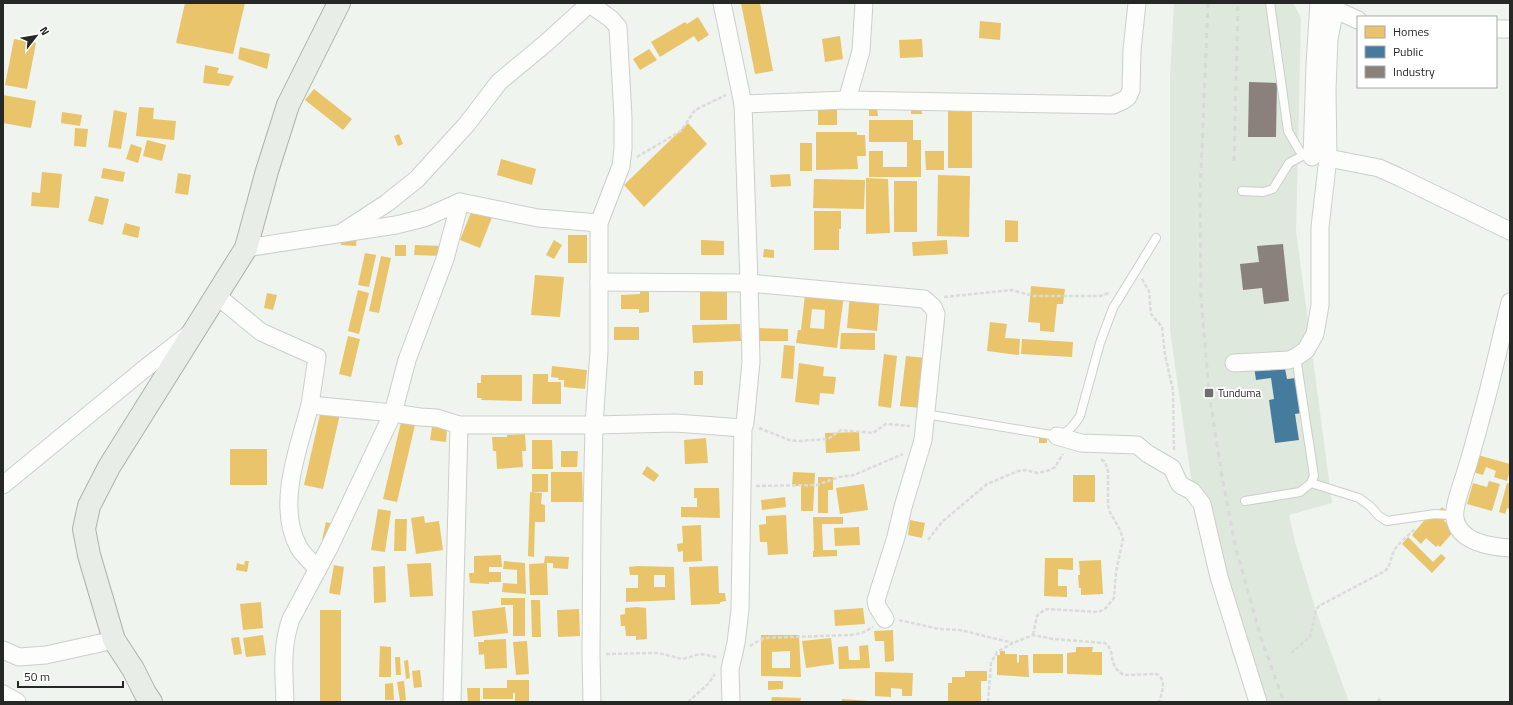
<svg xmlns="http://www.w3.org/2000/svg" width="1513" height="705" viewBox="0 0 1513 705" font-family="'Titillium Web',sans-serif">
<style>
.built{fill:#dee8dc}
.homes{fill:#e9c46a;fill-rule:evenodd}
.public{fill:#457b9d}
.industry{fill:#8a817c}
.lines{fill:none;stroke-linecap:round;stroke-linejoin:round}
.lane-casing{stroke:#cbcfca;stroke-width:10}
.street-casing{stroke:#cbcfca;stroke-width:19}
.primary-casing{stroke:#aab5a8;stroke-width:24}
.path{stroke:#dadbda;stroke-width:2.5;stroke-dasharray:4 2;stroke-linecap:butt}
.lane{stroke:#fdfdfc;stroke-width:8}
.street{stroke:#fdfdfc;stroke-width:17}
.primary{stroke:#e8ede7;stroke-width:22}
.rail{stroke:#d8d9d8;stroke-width:3;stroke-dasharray:5 5;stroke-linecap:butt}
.poi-dot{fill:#6c6f6b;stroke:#fff;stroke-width:1.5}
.labels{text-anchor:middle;stroke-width:4;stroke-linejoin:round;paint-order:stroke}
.poi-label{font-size:11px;fill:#252824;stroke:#fff;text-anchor:start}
</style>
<rect width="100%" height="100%" fill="#eff4ee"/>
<polygon class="built" points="1174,3 1293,3 1301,18 1296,231 1332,503 1289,515 1295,542 1316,611 1349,702 1253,702 1232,653 1195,506 1170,330 1170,77"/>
<g class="homes">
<polygon points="185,3 245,3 233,54 176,43"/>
<polygon points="741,3 760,3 773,71 755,74"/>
<polygon points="698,17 709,35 698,42 694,36 660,57 651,42 685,22 687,24"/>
<polygon points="980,21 1001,23 1000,40 979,38"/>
<polygon points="840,36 843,59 825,62 822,39"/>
<polygon points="14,39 36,43 27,89 5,85"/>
<polygon points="922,39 923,57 900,58 899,40"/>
<polygon points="240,47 270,54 267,69 238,59"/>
<polygon points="649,49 657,60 640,70 633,59"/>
<polygon points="205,65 219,68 217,73 234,76 229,86 203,83"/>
<polygon points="314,89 352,119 343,130 305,100"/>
<polygon points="3,95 36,101 31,128 3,123"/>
<polygon points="869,96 877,108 878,116 869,116"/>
<rect x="948" y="98" width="24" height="70"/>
<rect x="818" y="99" width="19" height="26"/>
<polygon points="921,106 922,114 911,114 911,107"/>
<polygon points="139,107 154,108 153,119 176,121 174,140 136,136"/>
<polygon points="114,110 127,113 121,149 108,147"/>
<polygon points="62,112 82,115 80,126 61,123"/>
<polygon points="869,120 913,120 913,140 921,140 921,177 869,177 869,151 883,151 883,167 907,167 907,142 869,142"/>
<polygon points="688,123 707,144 644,207 624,185"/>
<polygon points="75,128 88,129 86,147 74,146"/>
<polygon points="816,132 857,132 857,135 865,135 866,156 857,156 858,169 816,170"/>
<polygon points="399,134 403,144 398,146 394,136"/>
<polygon points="147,140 166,145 162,161 143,156"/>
<rect x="800" y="143" width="12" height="28"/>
<polygon points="131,144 142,148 138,163 126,159"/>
<polygon points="925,151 944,151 944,170 926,170"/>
<polygon points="501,159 536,169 532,185 497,175"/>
<polygon points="103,168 125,172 123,182 101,178"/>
<polygon points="42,172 62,174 59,208 31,206 32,192 40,193"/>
<polygon points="178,173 191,175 188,195 175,193"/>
<polygon points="790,174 791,186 771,187 770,175"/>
<polygon points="938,175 970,176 969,237 937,236"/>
<polygon points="866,178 888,179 890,233 866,234"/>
<polygon points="814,179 865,180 864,209 813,208"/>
<rect x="894" y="181" width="23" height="51"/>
<polygon points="95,196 109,199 103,225 88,221"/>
<polygon points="473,207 493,215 480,248 460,240"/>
<polygon points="814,211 841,211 841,229 839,229 839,250 814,250"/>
<polygon points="1005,220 1018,221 1018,242 1005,242"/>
<polygon points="125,223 140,227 138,238 122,234"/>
<polygon points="342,234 357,236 356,246 341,245"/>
<rect x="568" y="235" width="19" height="28"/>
<polygon points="554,240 562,245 554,259 546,255"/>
<polygon points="701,240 724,241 724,255 701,255"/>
<polygon points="947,240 948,254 913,256 912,242"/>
<rect x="395" y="245" width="11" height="11"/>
<polygon points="415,245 444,246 443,256 414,255"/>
<polygon points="764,249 774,250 774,258 763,257"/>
<polygon points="365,253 376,255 369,287 358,285"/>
<polygon points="381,256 391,258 379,313 369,311"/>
<polygon points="535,275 564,277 560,317 531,315"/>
<polygon points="640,285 649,285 649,312 639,313 639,309 621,309 621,295 640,294"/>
<rect x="700" y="286" width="27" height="34"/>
<polygon points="1031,286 1065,289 1063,304 1057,304 1054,332 1040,331 1040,323 1028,322"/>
<polygon points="358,290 369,293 359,334 348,331"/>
<polygon points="267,293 277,295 273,310 264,308"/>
<polygon points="850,293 880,296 877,331 847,328"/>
<path d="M805 294 844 295 837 348 796 343 798 330H801ZM812 309 825 310 824 329 810 328Z"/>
<polygon points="990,322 1007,324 1005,338 1020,339 1019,355 987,351"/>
<polygon points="740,324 741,341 693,343 692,325"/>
<rect x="614" y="327" width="25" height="13"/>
<polygon points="757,328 788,329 788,341 757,341"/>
<polygon points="841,333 875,333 875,350 840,349"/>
<polygon points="348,336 360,339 351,377 339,374"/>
<polygon points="1022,339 1073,342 1072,357 1021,354"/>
<polygon points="784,345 795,346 793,379 781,378"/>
<polygon points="884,354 897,356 891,408 878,406"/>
<polygon points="906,356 926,358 921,408 900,406"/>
<polygon points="799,363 824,367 823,376 836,377 834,394 820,393 819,405 795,402"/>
<polygon points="552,366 587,370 585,389 564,387 564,380 558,380 559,378 551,377"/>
<rect x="694" y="371" width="9" height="14"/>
<polygon points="533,374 548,374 548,382 561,382 561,404 532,404"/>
<polygon points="481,375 522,375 522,401 481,400 482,398 477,398 477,383 481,383"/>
<polygon points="321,410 340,414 323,489 304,485"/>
<polygon points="401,422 415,425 397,502 383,499"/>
<polygon points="432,427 447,429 446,442 430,440"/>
<polygon points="859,432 860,451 826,453 825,433"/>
<polygon points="525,434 526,451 522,451 523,467 497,469 496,451 493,451 492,437 507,437 507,435"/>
<rect x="1039" y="435" width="8" height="8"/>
<polygon points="706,438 708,463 685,464 684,440"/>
<polygon points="532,440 552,440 553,469 532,469"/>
<rect x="230" y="449" width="37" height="36"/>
<polygon points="561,451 578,451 577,467 561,467"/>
<polygon points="1478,455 1510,464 1510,470 1507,481 1494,477 1496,471 1486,467 1483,475 1473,472"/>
<polygon points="647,466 659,475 654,482 642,474"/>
<polygon points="551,472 582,472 583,502 551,502"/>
<polygon points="793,472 815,473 813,511 801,511 801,486 792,486"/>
<rect x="532" y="474" width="16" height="18"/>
<rect x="1073" y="475" width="22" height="27"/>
<polygon points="818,477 833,477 833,490 828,490 828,513 818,513"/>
<polygon points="1489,481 1500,484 1492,511 1467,504 1473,483 1487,487"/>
<polygon points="1507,483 1510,484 1510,509 1507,508 1505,514 1499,512"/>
<polygon points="864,484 868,510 840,514 836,488"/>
<polygon points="694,488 719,488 720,518 681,517 681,507 697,507 697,498 694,498"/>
<polygon points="530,492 542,493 541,504 545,505 545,522 535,522 534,557 528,556"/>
<polygon points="785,497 786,507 762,510 761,500"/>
<polygon points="1442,507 1450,514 1444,521 1455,530 1440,547 1438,545 1436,547 1426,538 1421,544 1412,535 1433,510 1437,513"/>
<polygon points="378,509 391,511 385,552 371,550"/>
<polygon points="786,515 788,554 768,555 767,542 760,542 759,525 766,524 766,516"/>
<polygon points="424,516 425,523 439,521 443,550 416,554 411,518"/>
<polygon points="813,517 843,517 843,524 822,524 823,550 837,550 837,556 813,557 813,551 814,551"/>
<polygon points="395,519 407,519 406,551 394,551"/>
<polygon points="910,520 925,523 922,538 908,535"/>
<polygon points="326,522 332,524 328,542 322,540"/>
<polygon points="701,525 702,561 683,562 683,551 678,552 677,544 683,543 682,526"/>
<polygon points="859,527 860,545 835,546 834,528"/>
<polygon points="1408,537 1433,562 1441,554 1446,558 1432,573 1402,544"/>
<polygon points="501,555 502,567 489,567 489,572 501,572 501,582 489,582 489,584 470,583 469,573 474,573 474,556"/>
<polygon points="545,556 569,557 568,569 553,568 553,563 544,563"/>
<polygon points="1045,558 1073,558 1073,570 1058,569 1058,586 1067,586 1067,597 1044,596"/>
<polygon points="1101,560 1103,594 1081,595 1081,588 1079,588 1078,575 1080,575 1079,561"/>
<polygon points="245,561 249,561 247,572 236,570 237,563 244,565"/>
<polygon points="504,561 525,563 526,594 502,592 503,583 517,584 517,570 503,569"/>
<polygon points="431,563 433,596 410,597 407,564"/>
<polygon points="547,563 548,595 530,595 529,564"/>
<polygon points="334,565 344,567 340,595 329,593"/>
<polygon points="385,566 386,602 374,603 373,567"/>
<path d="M638 566 674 567 675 600 626 602V588H638V575H630L629 567ZM654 575H665V587H654Z"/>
<polygon points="718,566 719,593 725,593 726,601 720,602 720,604 691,605 689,567"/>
<polygon points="501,598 525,598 525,636 513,636 513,605 501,605"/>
<polygon points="531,600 540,600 541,637 532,637"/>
<polygon points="261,602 263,628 243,630 240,604"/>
<polygon points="505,607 508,633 474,637 472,611"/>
<polygon points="637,607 646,608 647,639 636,640 636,636 626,636 625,626 621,626 620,615 625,614 625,608"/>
<polygon points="863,608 865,624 835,626 834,610"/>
<polygon points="579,609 580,636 558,637 557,610"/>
<rect x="320" y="610" width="21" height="92"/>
<polygon points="893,630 894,661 885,662 884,641 875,641 874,631"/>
<polygon points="263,635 266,655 246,657 243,638"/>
<path d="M761 635H799L801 677 761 676ZM790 651V668H772V652Z"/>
<polygon points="239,637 242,654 234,655 231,638"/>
<polygon points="831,638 834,664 806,668 802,641"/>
<polygon points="506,639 507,668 485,669 484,654 479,655 478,642 484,642 484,640"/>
<polygon points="527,641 529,674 516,675 513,642"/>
<polygon points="868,645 870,668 839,669 838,647 848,646 849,660 860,660 859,646"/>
<polygon points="380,646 391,647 391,677 379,677"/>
<polygon points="1076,647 1093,647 1092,652 1102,652 1102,675 1067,674 1067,653 1076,652"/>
<polygon points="1000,651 1005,651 1005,654 1017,654 1017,663 1019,662 1019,655 1028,655 1029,677 997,675 997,655 1000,655"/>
<rect x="1033" y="654" width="30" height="19"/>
<polygon points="395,657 400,657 401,675 396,675"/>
<polygon points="408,660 410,678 406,679 404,661"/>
<polygon points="420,670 422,687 414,688 412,671"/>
<polygon points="965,671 987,671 987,681 981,681 981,702 948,702 948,683 952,683 952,677 965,677"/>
<polygon points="875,672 913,673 912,696 902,696 902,689 891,688 891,697 875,696"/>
<polygon points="507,680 529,680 529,702 515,702 515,693 513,693 513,699 483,699 483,688 507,688"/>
<polygon points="404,681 406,700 400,701 397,682"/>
<polygon points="768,681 783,681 783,689 768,690"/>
<polygon points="393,683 394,700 385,700 385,684"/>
<polygon points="467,688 480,688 480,702 468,702"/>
<polygon points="772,697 801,698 800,702 771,702"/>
<polygon points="842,699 869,701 869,702 842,702"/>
</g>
<polygon class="public" points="1284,363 1287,379 1296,378 1301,413 1295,414 1299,440 1275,443 1269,400 1274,399 1271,378 1256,380 1254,367"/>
<g class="industry">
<polygon points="1249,82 1277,83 1276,137 1248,137"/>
<polygon points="1283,244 1289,301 1264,304 1262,288 1243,290 1240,264 1259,262 1257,246"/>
</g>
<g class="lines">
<g class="lane-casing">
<g id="lane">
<polyline points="1270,3 1288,131 1299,150 1304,155 1313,157"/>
<polyline points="1242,191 1263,192 1273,189 1289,163 1304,155"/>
<path d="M925 414 1057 436C1068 432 1073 427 1080 416L1100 343 1113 308 1156 238"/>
<polyline points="1311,483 1359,498 1370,506 1379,516 1387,521 1435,514 1449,515 1455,518"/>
<polyline points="1245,501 1300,492 1311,483 1314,476 1296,357"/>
</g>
</g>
<g class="street-casing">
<g id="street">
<polyline points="722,3 743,104 749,283 751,362 745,423 743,428 740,610 736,643 730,669 731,702"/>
<polyline points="590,4 611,19 618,27 623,117 623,149 621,166 599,223 599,351 594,425 592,518 591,655 592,702"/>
<polyline points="1336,10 1358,20"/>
<polyline points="1496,29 1510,29"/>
<polyline points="847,100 861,51 864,3"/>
<polyline points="743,104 847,100 1113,105 1124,100 1128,97 1131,90 1132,50 1137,3"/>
<polyline points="1312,157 1315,65 1319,3"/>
<polyline points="1328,158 1379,168 1399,177 1510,231"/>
<polyline points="344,231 387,203 417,179 467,124 499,82 546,43 590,3"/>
<polyline points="246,248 396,225 424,218 460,202 538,218 599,223"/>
<polyline points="599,282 749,283 924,299 933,307 936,314 923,440 903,507 896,537 876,600 877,606 885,619"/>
<polyline points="216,295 261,332 317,357 310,405 393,413 420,417 437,418 459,425 594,425 675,423 743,428"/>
<path d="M1510 302C1500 341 1492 380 1481 418 1476 437 1471 455 1465 474 1462 484 1453 508 1455 518 1458 542 1491 547 1510 548"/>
<polyline points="1234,363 1289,360 1296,357 1306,350 1315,334 1320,305 1320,227 1328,158 1327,89 1329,39 1336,3"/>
<path d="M310 405C299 447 276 504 298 546 302 554 311 562 318 569"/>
<polyline points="1057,436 1081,443 1137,445 1148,454 1172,468 1179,483 1182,486 1192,491 1202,504 1219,577 1258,702"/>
<polyline points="3,485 143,370 188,335"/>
<polyline points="3,650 19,657 46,655 114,640"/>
<polyline points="3,694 17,702"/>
<path d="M285 702C284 674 281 646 291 619L329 548 393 413 407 360 445 259 460 202"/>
<polyline points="452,702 459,425"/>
</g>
</g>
<g class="primary-casing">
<polyline id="primary" points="151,702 145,693 133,669 114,640 89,555 84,529 89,506 109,467 246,248 267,171 288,105 339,3"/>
</g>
<g class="path">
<polyline points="637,157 681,131 695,110 726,95"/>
<polyline points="1142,279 1149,291 1151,314 1162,327 1165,355 1173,390 1174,452"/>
<polyline points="944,297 1012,290 1033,296 1100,296 1109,293"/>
<polyline points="759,428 789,440 798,441 828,439 841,430 873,433 886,424 910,426"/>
<polyline points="756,486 817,485 839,477 854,475 903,454"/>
<polyline points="928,540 942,522 987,484 1018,471 1025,470 1038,473 1050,470 1055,467 1063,454"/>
<polyline points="899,620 939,629 960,630 1013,643"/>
<polyline points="1033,635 1037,616 1044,610 1048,609 1099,612 1106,608 1114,598 1116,572 1123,539 1120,530 1110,512 1108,505 1108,471 1105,462 1100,459"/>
<polyline points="750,646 764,638 851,635 862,633 873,627"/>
<path d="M1291 653 1310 637 1316 610 1319 606 1385 571C1391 565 1390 559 1394 551 1399 542 1409 535 1416 528"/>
<polyline points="606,654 658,653 683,659 700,654 717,657"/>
<polyline points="688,702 709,683 715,674"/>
<path d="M988 702 991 663 997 652 1013 643 1033 635 1053 639 1105 643C1117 652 1106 665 1124 675L1157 674C1167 681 1162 692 1159 702"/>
<polyline points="1378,702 1380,698"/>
</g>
<use href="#lane" class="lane"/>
<use href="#street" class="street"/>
<use href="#primary" class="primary"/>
<g class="rail">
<polyline points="1208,3 1200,197 1201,296 1209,393 1222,476 1235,545 1261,638 1284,702"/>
<polyline points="1234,161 1238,3"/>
</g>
</g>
<rect class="poi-dot" x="1204" y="388" width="10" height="10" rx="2"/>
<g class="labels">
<g class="poi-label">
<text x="1218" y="397">Tunduma</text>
</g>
</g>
<rect width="1513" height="705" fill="none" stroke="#252824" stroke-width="8"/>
<rect x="1357" y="16" width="140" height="72" fill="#ffffff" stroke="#a8a9a7"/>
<rect x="1365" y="26" width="20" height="12" fill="#e9c46a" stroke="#a8a9a7"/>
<text x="1393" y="36" font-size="12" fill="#252824">Homes</text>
<rect x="1365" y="46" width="20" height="12" fill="#457b9d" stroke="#a8a9a7"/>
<text x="1393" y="56" font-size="12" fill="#252824">Public</text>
<rect x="1365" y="66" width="20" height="12" fill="#8a817c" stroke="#a8a9a7"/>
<text x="1393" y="76" font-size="12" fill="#252824">Industry</text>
<g transform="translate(36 36) rotate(59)" stroke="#ffffff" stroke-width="3" paint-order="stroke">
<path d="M0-3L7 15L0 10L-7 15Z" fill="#252824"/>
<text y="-6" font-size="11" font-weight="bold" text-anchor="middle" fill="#252824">N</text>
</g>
<path d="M18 681v6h105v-6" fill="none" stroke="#252824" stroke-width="2"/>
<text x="24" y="681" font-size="12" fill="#252824" stroke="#ffffff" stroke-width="3" paint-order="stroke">50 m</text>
</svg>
